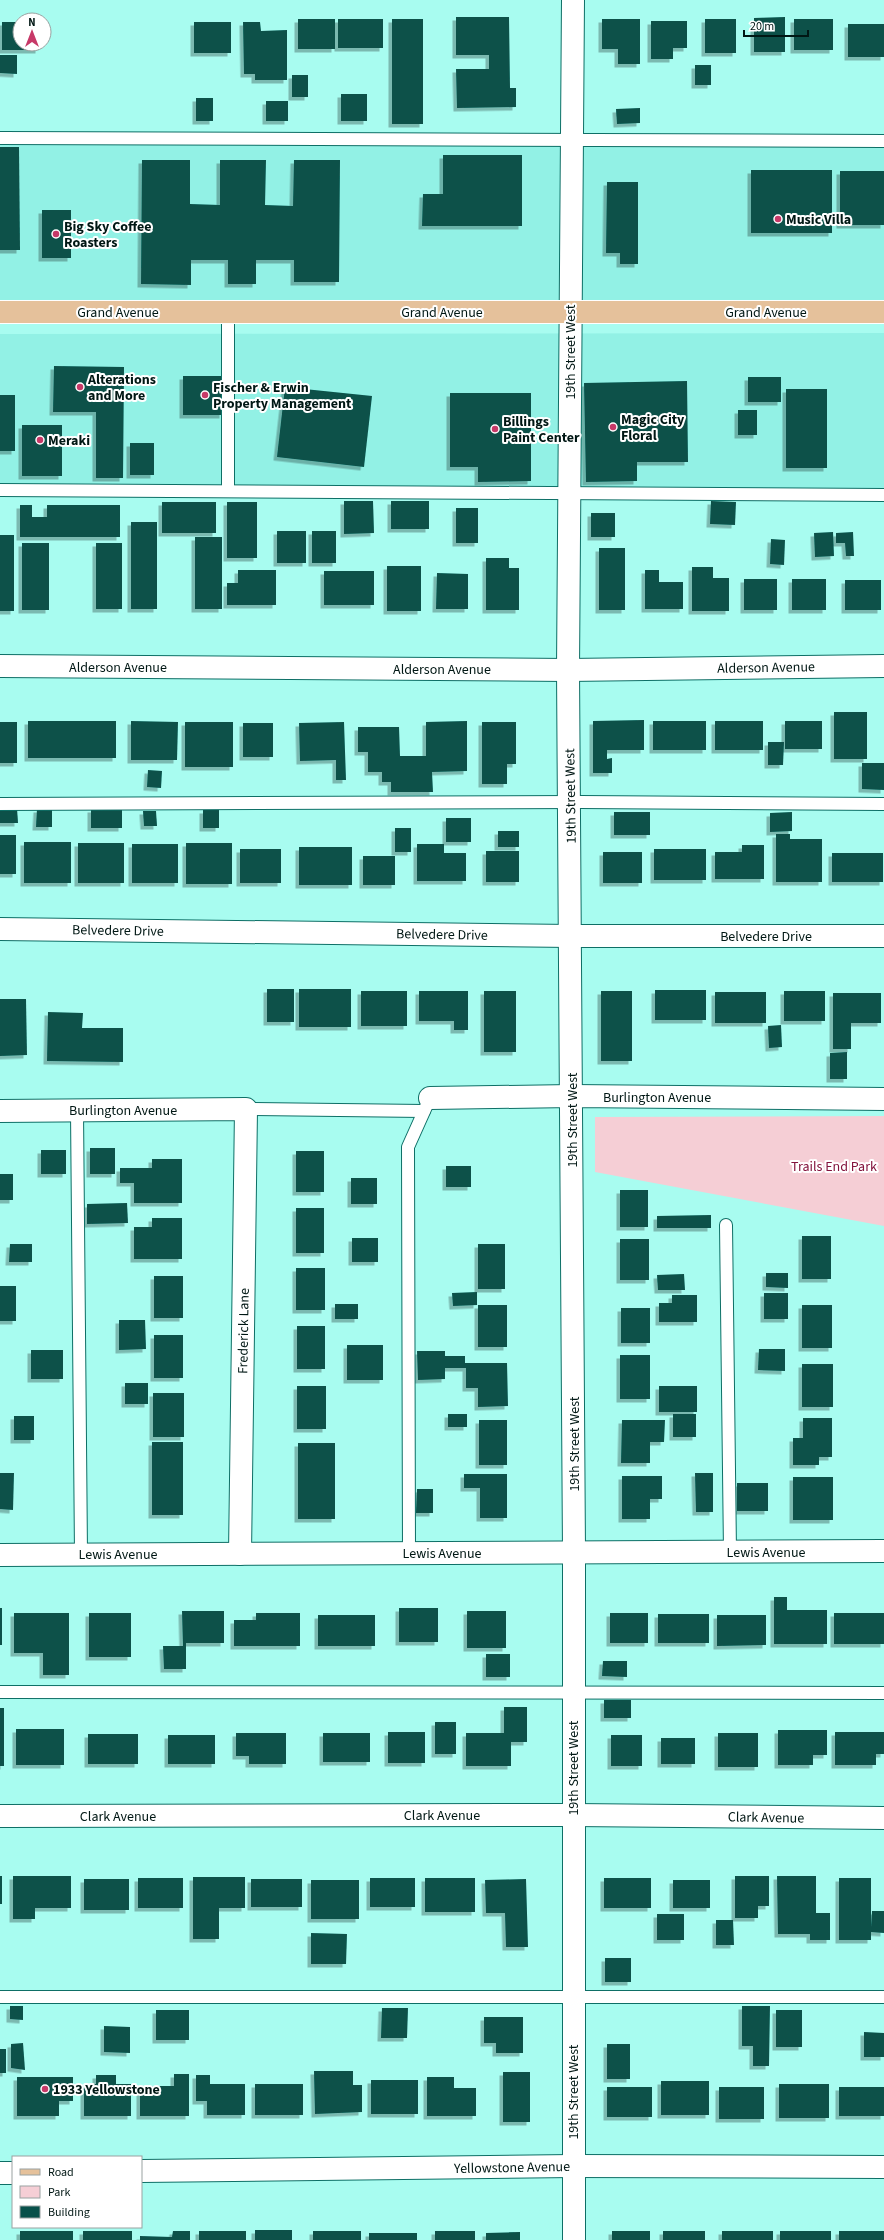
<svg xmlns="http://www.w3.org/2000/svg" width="884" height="2240" viewBox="0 0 884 2240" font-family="'Source Sans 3',sans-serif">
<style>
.built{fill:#92f1e5}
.green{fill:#f5ced5}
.building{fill:#08514a;filter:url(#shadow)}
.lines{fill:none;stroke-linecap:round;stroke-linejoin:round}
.service-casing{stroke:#0e6f66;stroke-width:14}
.minor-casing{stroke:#0e6f66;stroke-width:24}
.tertiary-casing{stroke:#0e6f66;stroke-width:24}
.primary-casing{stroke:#fff;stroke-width:24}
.service{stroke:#fff;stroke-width:12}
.minor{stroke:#fff;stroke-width:22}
.tertiary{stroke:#fff;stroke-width:22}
.primary{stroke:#e5c19b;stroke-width:22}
.poi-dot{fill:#c73968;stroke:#fff;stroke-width:1.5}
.labels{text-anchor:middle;stroke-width:4;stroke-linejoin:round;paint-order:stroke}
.poi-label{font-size:14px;font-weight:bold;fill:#001714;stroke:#fff;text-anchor:start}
.street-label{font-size:14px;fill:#001714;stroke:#fff}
.park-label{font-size:14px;fill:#83133d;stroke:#fff}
</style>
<defs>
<filter id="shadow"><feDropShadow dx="-3.5" dy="3.5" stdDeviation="0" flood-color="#0004"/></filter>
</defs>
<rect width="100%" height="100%" fill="#a8fcf0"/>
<g class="built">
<polygon points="0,139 884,141 884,312 0,312"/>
<polygon points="884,333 884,495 0,490 0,334"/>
</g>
<polygon class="green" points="884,1116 884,1226 595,1172 595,1117"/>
<g class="building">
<polygon points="456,17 509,17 510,88 516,88 516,107 457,108 456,69 489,69 489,55 456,55"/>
<polygon points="785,17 785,52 754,52 754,18"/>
<rect x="298" y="19" width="37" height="30"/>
<rect x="338" y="19" width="45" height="29"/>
<rect x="392" y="19" width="31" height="105"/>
<polygon points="602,19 640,19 640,64 618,64 618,49 602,49"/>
<rect x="705" y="19" width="31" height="34"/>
<rect x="794" y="19" width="39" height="31"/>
<polygon points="651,21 687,21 687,48 673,48 673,59 651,59"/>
<polygon points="2,22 20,22 20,44 39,44 39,50 2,50"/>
<rect x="194" y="22" width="37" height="31"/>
<polygon points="243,22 260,22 261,31 287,30 287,80 255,80 255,74 244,74"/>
<rect x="848" y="24" width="36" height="33"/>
<polygon points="0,55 17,55 17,74 0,73"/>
<rect x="695" y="65" width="16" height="20"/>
<rect x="292" y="75" width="16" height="22"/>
<rect x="341" y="94" width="26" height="27"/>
<rect x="196" y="98" width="17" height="23"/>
<rect x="266" y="101" width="22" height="20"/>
<polygon points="640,108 640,123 617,124 616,109"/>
<polygon points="0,147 19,147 20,250 0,250"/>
<polygon points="443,155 522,155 522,226 422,226 423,194 443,194"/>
<polygon points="142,160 190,160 190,204 220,205 220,160 266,160 265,205 293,206 294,160 340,160 339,282 294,282 294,260 256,260 256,284 228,284 228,260 191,260 191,285 141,284"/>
<rect x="751" y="170" width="81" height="63"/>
<rect x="840" y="171" width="44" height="54"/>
<polygon points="607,182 638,182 638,264 620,264 620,253 606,253"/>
<rect x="42" y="210" width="29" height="48"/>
<polygon points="54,366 124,367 123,478 96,478 96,412 53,412"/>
<rect x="183" y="376" width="40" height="39"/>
<rect x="748" y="377" width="33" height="25"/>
<polygon points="687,381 688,462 637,462 637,481 586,482 584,383"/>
<polygon points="285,387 372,396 364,467 277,457"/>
<rect x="786" y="389" width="41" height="79"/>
<polygon points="450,393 531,393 531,481 478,482 478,467 450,467"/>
<rect x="0" y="395" width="15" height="56"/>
<rect x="738" y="410" width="19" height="25"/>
<rect x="22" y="425" width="40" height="51"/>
<rect x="130" y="443" width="24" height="32"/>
<polygon points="344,501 373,501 374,533 344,534"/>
<rect x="391" y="501" width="38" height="28"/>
<polygon points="711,501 736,502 735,525 710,524"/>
<rect x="162" y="502" width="54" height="31"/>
<rect x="227" y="502" width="30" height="56"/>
<polygon points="20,505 32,505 32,517 47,517 47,505 120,505 120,537 20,537"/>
<rect x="456" y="508" width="22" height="35"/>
<rect x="591" y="513" width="24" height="24"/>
<rect x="131" y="522" width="26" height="87"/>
<rect x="277" y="531" width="29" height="32"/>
<rect x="312" y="531" width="24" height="32"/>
<polygon points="833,532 834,556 815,557 814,533"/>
<polygon points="853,532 854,556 846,556 845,543 836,543 836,533"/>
<rect x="0" y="535" width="14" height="76"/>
<rect x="195" y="537" width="27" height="72"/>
<polygon points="771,539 785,540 784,565 770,564"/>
<rect x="22" y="543" width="27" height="67"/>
<rect x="96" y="543" width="26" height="66"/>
<rect x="599" y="548" width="26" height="62"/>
<polygon points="486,558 509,558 509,568 519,568 519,610 486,610"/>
<rect x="387" y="566" width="34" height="45"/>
<polygon points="692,567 713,567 713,578 729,578 729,611 692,611"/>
<polygon points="238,570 276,570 276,605 227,605 227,583 238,583"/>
<polygon points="645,570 659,570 659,582 683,582 683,609 645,609"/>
<rect x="324" y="571" width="50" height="34"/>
<polygon points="437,573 468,574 468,609 436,609"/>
<rect x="744" y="579" width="33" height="31"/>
<rect x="792" y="579" width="34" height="31"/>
<rect x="845" y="580" width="36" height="30"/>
<rect x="834" y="712" width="33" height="47"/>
<polygon points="644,720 644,750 607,750 607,759 612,758 612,773 593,773 593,721"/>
<rect x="28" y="721" width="88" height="37"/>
<polygon points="131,721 178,722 177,760 131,760"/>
<polygon points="467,721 467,771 432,772 433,792 391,792 391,782 382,782 382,772 368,772 368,752 358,752 358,727 399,727 400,756 426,756 426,722"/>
<rect x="653" y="721" width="53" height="29"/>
<rect x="715" y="721" width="48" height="29"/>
<rect x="785" y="721" width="37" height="28"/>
<rect x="0" y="722" width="17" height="41"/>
<rect x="185" y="722" width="48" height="45"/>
<polygon points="344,722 346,780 336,780 336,760 300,761 299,723"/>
<polygon points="482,722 516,722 516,764 507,764 507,784 482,784"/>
<rect x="243" y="723" width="30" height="34"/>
<polygon points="768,742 784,742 783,765 768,765"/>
<polygon points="862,763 884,763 884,790 862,789"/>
<polygon points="148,770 162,771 161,788 147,787"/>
<polygon points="0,808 17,808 18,823 0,823"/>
<polygon points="37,809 52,809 52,827 36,827"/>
<rect x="91" y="809" width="31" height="19"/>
<rect x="203" y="810" width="16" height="18"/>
<polygon points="143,811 156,811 157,826 144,826"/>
<rect x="614" y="812" width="36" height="23"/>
<polygon points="792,812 792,831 770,832 770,813"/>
<rect x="446" y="818" width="25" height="24"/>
<rect x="395" y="828" width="16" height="24"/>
<rect x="498" y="831" width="21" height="16"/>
<polygon points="776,834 790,834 790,839 822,839 822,882 776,882"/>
<rect x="0" y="835" width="16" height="39"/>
<rect x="24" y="842" width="47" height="41"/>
<rect x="78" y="843" width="46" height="40"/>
<rect x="186" y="843" width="46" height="41"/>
<rect x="132" y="844" width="46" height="39"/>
<polygon points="417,844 444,844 444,853 466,853 466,881 417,881"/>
<polygon points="742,845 764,845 764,879 715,879 715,852 742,852"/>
<rect x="299" y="847" width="53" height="38"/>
<rect x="240" y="849" width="41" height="34"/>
<rect x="654" y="849" width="52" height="31"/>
<rect x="486" y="851" width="33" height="31"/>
<rect x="603" y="852" width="39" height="31"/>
<rect x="832" y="853" width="51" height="29"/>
<rect x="363" y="856" width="32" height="29"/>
<rect x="267" y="989" width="27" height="33"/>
<rect x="299" y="989" width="52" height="38"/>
<rect x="655" y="990" width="51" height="30"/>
<rect x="361" y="991" width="46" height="35"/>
<polygon points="419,991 468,991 468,1030 454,1030 454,1021 419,1021"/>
<rect x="484" y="991" width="32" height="61"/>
<rect x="601" y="991" width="31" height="70"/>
<rect x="784" y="991" width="41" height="30"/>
<rect x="715" y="992" width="51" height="31"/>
<polygon points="833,993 881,993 881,1023 851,1023 851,1049 833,1049"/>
<polygon points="0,999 26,999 27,1055 0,1056"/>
<polygon points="48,1012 83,1013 82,1028 123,1028 123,1062 47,1061"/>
<polygon points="781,1025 782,1047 769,1048 768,1026"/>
<polygon points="847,1052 847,1079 830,1079 830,1053"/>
<rect x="90" y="1148" width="25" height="26"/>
<rect x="41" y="1150" width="25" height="24"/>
<rect x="296" y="1151" width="28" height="41"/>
<polygon points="152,1159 182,1159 182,1203 134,1203 134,1183 120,1183 120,1168 152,1168"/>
<rect x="446" y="1166" width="25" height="21"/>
<rect x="0" y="1174" width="13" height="26"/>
<rect x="351" y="1178" width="26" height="26"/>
<rect x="620" y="1190" width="28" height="37"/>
<polygon points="127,1203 128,1223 87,1224 87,1204"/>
<rect x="296" y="1208" width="28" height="45"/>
<polygon points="711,1215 711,1228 657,1228 657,1216"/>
<polygon points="152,1218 182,1218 182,1259 134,1259 134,1227 152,1227"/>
<rect x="802" y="1236" width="29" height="43"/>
<rect x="352" y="1238" width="26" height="24"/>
<rect x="620" y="1239" width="29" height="41"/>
<polygon points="10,1244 32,1244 32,1262 9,1262"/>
<rect x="478" y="1244" width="27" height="45"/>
<rect x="296" y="1268" width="29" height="42"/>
<polygon points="766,1273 788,1273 788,1288 766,1287"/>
<polygon points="684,1274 685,1290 658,1290 657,1275"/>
<rect x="154" y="1276" width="29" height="42"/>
<rect x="0" y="1286" width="16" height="35"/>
<polygon points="477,1292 477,1305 453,1306 452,1293"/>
<rect x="764" y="1293" width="24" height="26"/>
<polygon points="672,1295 697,1295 697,1322 659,1322 659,1303 672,1303"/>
<rect x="335" y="1304" width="23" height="15"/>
<rect x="478" y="1305" width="29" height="42"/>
<rect x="802" y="1305" width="30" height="43"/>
<rect x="621" y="1308" width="29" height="35"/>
<polygon points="119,1320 145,1320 146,1349 119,1350"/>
<rect x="297" y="1326" width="28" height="43"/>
<rect x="154" y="1335" width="29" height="43"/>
<rect x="347" y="1345" width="36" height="35"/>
<polygon points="759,1349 785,1349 785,1371 758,1370"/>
<rect x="31" y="1350" width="32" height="29"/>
<polygon points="417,1351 445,1351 445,1356 465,1356 465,1363 507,1363 508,1406 478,1407 478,1388 466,1388 466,1368 445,1368 445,1379 418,1380"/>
<rect x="620" y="1355" width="30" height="44"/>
<rect x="802" y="1364" width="31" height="43"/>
<rect x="125" y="1383" width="23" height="21"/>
<rect x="297" y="1386" width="29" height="43"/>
<rect x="659" y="1386" width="38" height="26"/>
<rect x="153" y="1393" width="31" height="44"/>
<rect x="448" y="1414" width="19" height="13"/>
<rect x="673" y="1414" width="23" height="23"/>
<rect x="14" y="1416" width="20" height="24"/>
<polygon points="803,1418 832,1418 832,1457 819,1457 819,1465 793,1465 793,1438 803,1438"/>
<rect x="479" y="1420" width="28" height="45"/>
<polygon points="622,1420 665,1420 664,1442 650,1442 650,1463 621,1463"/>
<rect x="152" y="1442" width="31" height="73"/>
<rect x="298" y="1443" width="37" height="76"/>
<polygon points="0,1473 14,1473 13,1510 0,1509"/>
<polygon points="695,1473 713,1473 713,1512 696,1512"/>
<polygon points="464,1474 507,1474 507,1518 480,1518 480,1488 464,1488"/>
<polygon points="622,1476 662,1476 662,1499 650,1499 650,1519 622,1519"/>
<rect x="793" y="1477" width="40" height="43"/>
<rect x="737" y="1483" width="31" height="28"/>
<polygon points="417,1489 433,1489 433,1513 416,1513"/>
<polygon points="774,1597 787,1597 787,1610 827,1610 827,1644 774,1644"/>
<rect x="0" y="1608" width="2" height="37"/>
<rect x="399" y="1608" width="39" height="34"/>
<polygon points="182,1611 224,1611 224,1643 186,1643 186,1669 164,1669 163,1646 183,1646"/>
<rect x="467" y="1611" width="39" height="37"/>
<polygon points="14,1613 69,1613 69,1675 43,1675 43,1653 14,1653"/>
<rect x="89" y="1613" width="42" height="44"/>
<polygon points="256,1613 300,1613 300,1646 234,1646 234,1620 256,1620"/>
<rect x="610" y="1613" width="38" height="30"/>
<rect x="834" y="1613" width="50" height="31"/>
<rect x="658" y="1614" width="51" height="29"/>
<rect x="318" y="1615" width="57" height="31"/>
<polygon points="717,1615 766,1615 766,1645 717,1646"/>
<rect x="486" y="1654" width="24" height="23"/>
<polygon points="603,1661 627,1661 627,1677 602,1676"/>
<rect x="604" y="1700" width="27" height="18"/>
<polygon points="504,1707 527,1707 527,1742 511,1742 511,1766 466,1766 466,1733 504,1733"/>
<rect x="0" y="1708" width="4" height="58"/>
<rect x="435" y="1722" width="21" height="32"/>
<rect x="16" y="1729" width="48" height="36"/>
<polygon points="778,1730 827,1730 827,1755 813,1755 813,1765 778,1765"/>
<rect x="388" y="1732" width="37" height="31"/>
<polygon points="835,1732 884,1732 884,1754 876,1754 876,1765 835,1765"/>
<polygon points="236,1733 286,1733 286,1764 249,1764 249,1756 236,1756"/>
<rect x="323" y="1733" width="47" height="29"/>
<rect x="718" y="1733" width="40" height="34"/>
<rect x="88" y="1734" width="50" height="30"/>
<rect x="168" y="1735" width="47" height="29"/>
<rect x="611" y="1735" width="31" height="31"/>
<rect x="661" y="1738" width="34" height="26"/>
<rect x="0" y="1876" width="2" height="28"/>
<polygon points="13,1876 71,1876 71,1908 35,1908 35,1919 13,1919"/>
<polygon points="735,1876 769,1876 769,1906 758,1906 758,1918 735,1918"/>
<polygon points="777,1876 816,1876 816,1913 830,1913 830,1940 810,1940 810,1934 778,1934"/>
<polygon points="193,1877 245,1877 245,1908 219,1908 219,1939 193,1939"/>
<rect x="138" y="1878" width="45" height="30"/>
<rect x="370" y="1878" width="45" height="29"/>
<rect x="425" y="1878" width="50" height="34"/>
<rect x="604" y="1878" width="47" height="30"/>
<polygon points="839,1878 871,1878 871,1927 872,1911 884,1911 884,1933 871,1932 871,1940 839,1940"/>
<rect x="84" y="1879" width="45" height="31"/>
<rect x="251" y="1879" width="51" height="28"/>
<polygon points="526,1879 528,1947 506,1947 505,1913 486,1913 485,1880"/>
<rect x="311" y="1880" width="48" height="39"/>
<rect x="673" y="1880" width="37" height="28"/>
<rect x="657" y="1914" width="27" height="26"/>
<polygon points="716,1920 733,1920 734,1945 716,1945"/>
<polygon points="311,1933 347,1934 346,1964 311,1964"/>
<rect x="605" y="1958" width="26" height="24"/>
<polygon points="10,2006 23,2006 23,2020 10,2019"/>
<polygon points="742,2006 770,2006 769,2066 753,2066 753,2046 742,2046"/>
<polygon points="382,2008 408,2008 407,2038 381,2038"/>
<rect x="156" y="2010" width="33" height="30"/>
<rect x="776" y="2010" width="26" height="37"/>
<polygon points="484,2017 523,2017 523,2053 496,2053 496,2043 484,2043"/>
<polygon points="104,2026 130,2027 130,2053 104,2052"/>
<polygon points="864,2032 884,2033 884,2057 864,2057"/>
<polygon points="23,2043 25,2070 11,2068 11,2044"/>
<rect x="607" y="2044" width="23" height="35"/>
<rect x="0" y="2049" width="6" height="24"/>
<polygon points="314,2071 353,2071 353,2085 362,2085 362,2112 315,2114"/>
<rect x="503" y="2072" width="27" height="50"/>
<polygon points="174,2074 189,2074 189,2116 140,2116 140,2086 174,2086"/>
<polygon points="96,2075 116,2075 116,2084 131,2084 131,2116 84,2116 84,2084 96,2084"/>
<polygon points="196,2075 210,2075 210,2084 245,2084 245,2115 207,2115 207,2101 196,2101"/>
<polygon points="17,2077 73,2077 73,2101 59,2101 59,2116 17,2116"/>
<polygon points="427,2077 454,2077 454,2088 476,2088 476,2116 427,2116"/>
<rect x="371" y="2080" width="47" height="34"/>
<rect x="661" y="2081" width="48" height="34"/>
<rect x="255" y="2084" width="48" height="31"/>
<rect x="779" y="2084" width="50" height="34"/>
<rect x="607" y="2087" width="45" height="30"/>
<rect x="719" y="2087" width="45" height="32"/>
<rect x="839" y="2087" width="45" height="29"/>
<rect x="255" y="2230" width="37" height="10"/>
<rect x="20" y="2231" width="53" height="9"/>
<rect x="83" y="2231" width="49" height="9"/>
<polygon points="173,2231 190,2231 190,2240 140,2240 140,2236 172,2237"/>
<rect x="199" y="2231" width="47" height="9"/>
<rect x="313" y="2231" width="48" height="9"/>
<rect x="435" y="2231" width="40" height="9"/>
<rect x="612" y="2231" width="38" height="9"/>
<rect x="663" y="2231" width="42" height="9"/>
<rect x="722" y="2231" width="51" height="9"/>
<rect x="780" y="2231" width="51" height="9"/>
<rect x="839" y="2231" width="45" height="9"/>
<polygon points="520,2232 520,2240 486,2240 486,2233"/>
<rect x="369" y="2233" width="48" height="7"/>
</g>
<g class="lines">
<g class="service-casing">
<g id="service">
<polyline points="0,138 884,141"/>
<polyline points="228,312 228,491"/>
<polyline points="0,490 884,495"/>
<polyline points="0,804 580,802 884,804"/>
<polyline points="246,1109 424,1111"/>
<polyline points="77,1111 81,1554"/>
<polyline points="726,1225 730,1552"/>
<polyline points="409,1553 408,1147 430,1098"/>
<polyline points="0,1692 884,1693"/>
<polyline points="0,1997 884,1997"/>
</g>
</g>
<g class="minor-casing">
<g id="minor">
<polyline points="573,0 568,670 574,1552"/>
<polyline points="0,666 568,670 884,666"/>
<polyline points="0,929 571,936 884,936"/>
<polyline points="430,1098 572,1096 884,1099"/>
<polyline points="0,1111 246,1109 240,1554"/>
<polyline points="0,1816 573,1815 884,1818"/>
<polyline points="141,2171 573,2166 884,2167"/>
<polyline points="0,2173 13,2173"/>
</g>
</g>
<g class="tertiary-casing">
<g id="tertiary">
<polyline points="0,1555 884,1551"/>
<polyline points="574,2240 574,1552"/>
</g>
</g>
<g class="primary-casing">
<polyline id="primary" points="0,312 884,312"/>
</g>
<use href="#service" class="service"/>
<use href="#minor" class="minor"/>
<use href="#tertiary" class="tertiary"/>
<use href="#primary" class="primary"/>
</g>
<g class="poi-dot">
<circle cx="778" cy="219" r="4"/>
<circle cx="56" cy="234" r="4"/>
<circle cx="80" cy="387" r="4"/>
<circle cx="205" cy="395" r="4"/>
<circle cx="613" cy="427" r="4"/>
<circle cx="495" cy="429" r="4"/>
<circle cx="40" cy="440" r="4"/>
<circle cx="45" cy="2089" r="4"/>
</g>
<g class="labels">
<g class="poi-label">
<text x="786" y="224">Music Villa</text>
<text x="64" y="231">Big Sky Coffee<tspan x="64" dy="16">Roasters</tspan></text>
<text x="88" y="384">Alterations<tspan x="88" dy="16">and More</tspan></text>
<text x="213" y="392">Fischer &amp; Erwin<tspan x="213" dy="16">Property Management</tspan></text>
<text x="621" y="424">Magic City<tspan x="621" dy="16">Floral</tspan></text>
<text x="503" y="426">Billings<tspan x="503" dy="16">Paint Center</tspan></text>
<text x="48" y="445">Meraki</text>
<text x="53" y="2094">1933 Yellowstone</text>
</g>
<g class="street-label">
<text x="118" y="317">Grand Avenue</text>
<text x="442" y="317">Grand Avenue</text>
<text x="766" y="317">Grand Avenue</text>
<text transform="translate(570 352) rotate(-90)" y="5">19th Street West</text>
<text x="118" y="672">Alderson Avenue</text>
<text transform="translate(766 667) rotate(-1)" y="5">Alderson Avenue</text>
<text x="442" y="674">Alderson Avenue</text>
<text transform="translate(570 796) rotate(-91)" y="5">19th Street West</text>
<text transform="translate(118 930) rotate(1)" y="5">Belvedere Drive</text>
<text transform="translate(442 934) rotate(1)" y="5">Belvedere Drive</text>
<text x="766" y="941">Belvedere Drive</text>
<text x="657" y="1102">Burlington Avenue</text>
<text x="123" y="1115">Burlington Avenue</text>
<text transform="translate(572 1120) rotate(-90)" y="5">19th Street West</text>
<text transform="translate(243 1331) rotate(-89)" y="5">Frederick Lane</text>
<text transform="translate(574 1444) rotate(-90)" y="5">19th Street West</text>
<text x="766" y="1557">Lewis Avenue</text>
<text x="442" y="1558">Lewis Avenue</text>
<text x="118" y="1559">Lewis Avenue</text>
<text transform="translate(573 1768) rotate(-90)" y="5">19th Street West</text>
<text x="442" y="1820">Clark Avenue</text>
<text x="118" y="1821">Clark Avenue</text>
<text transform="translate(766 1817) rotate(1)" y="5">Clark Avenue</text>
<text transform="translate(573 2092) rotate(-90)" y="5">19th Street West</text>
<text transform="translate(512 2167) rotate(-1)" y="5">Yellowstone Avenue</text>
</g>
<g class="park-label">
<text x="834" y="1171">Trails End Park</text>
</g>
</g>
<rect x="12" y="2156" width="130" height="72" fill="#ffffff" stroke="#99a2a1"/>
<rect x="20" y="2169" width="20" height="6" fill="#e5c19b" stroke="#99a2a1"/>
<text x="48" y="2176" font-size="12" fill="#001714">Road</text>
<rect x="20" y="2186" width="20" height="12" fill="#f5ced5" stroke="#99a2a1"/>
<text x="48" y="2196" font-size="12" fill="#001714">Park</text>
<rect x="20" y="2206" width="20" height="12" fill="#08514a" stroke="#99a2a1"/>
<text x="48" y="2216" font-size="12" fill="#001714">Building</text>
<g transform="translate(32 32)"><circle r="19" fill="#ffffff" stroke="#99a2a1"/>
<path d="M0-3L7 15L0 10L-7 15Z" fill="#c73968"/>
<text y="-6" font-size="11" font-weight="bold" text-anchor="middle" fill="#001714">N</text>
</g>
<path d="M744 30v6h64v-6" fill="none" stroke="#001714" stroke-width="2"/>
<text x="750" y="30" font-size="12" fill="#001714" stroke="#ffffff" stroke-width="3" paint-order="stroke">20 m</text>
</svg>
